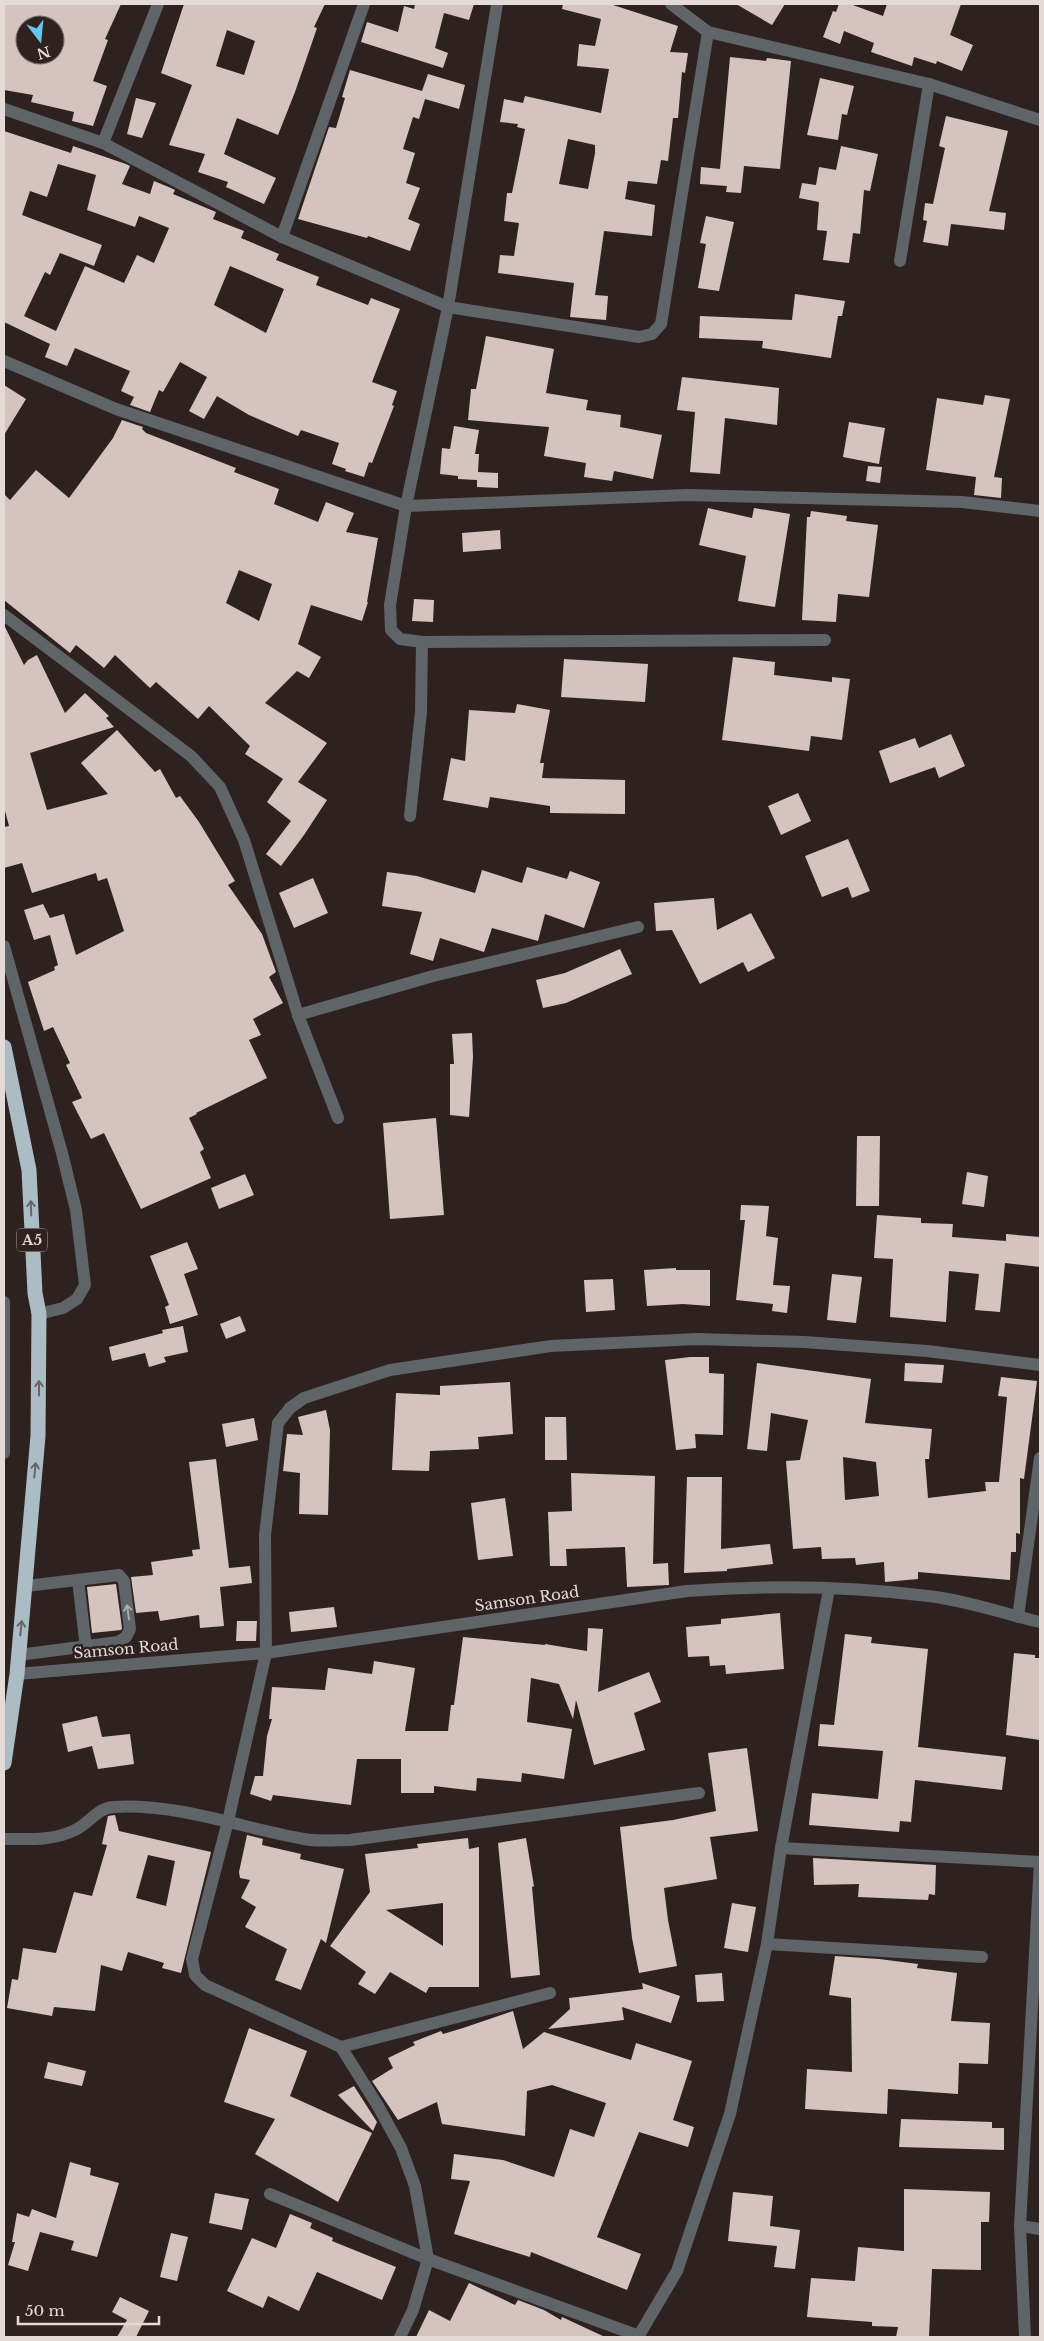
<svg xmlns="http://www.w3.org/2000/svg" width="1044" height="2341" viewBox="0 0 1044 2341" font-family="'Libre Baskerville',serif">
<style>
.building{fill:#d5c3c0;fill-rule:evenodd}
.lines{fill:none;stroke-linecap:round;stroke-linejoin:round}
.minor{stroke:#5e6467;stroke-width:12}
.highway{stroke:#acbcc4;stroke-width:15}
.oneway{stroke:#67676a}
.oneway2{stroke:#aeabab}
.labels{text-anchor:middle;stroke-width:5;stroke-linejoin:round;paint-order:stroke}
.shield{fill:#2e2220;stroke:#ada4a2;stroke-width:1}
.shield-label{font-size:14px;font-weight:bold;fill:#e4dbd9}
.street-label{font-size:15px;fill:#e4dbd9;stroke:#2e2220}
</style>
<rect width="100%" height="100%" fill="#2e2220"/>
<g class="building">
<path d="M4 4H121L105 39 108 40 93 81 107 86 93 126 72 121 74 112 31 102 33 95 4 90ZM25 25H55V55H25Z"/>
<path d="M184 4H325L314 27 317 28 295 92 278 135 237 118 224 154 276 178 264 204 226 187 228 182 198 172 205 154 169 145 192 85 161 73ZM227 30 255 41 244 75 216 66Z"/>
<polygon points="415,4 474,4 469,20 444,13 435,48 448,53 443,68 361,42 367,22 398,32 404,6 414,9"/>
<path d="M563 4H610L678 26 670 52 688 53 685 73 682 72 678 118H673L668 161 661 160 657 184 628 181 625 199 655 205 652 236 604 231 595 295 608 296 606 320 570 317 574 283 498 273 500 255 514 256 519 223 504 221 507 193H512L525 129 517 127 518 124 500 122 504 99 523 103 525 96 601 113 609 69 577 66 579 44 595 46 601 19 562 9ZM568 139 595 145V153L588 189 559 184Z"/>
<polygon points="736,4 785,4 772,25"/>
<polygon points="839,4 850,4 883,16 887,4 961,4 950,35 973,45 962,71 937,61 936,64 914,57 912,66 871,52 874,43 844,31 840,44 823,37 833,11 836,12"/>
<polygon points="730,57 766,61 767,58 791,61 780,169 744,166 741,193 726,192 727,186 700,184 701,167 720,169"/>
<polygon points="350,70 422,91 428,74 465,85 459,109 425,99 419,119 413,117 403,149 415,153 406,183 420,188 408,219 420,224 410,251 368,236 367,238 298,219 329,127 336,128 345,98 342,97"/>
<polygon points="820,78 854,86 847,115 842,114 838,140 807,135"/>
<polygon points="136,98 156,103 142,138 127,134"/>
<polygon points="946,116 1008,131 989,211 1006,213 1004,230 951,224 948,246 923,242 927,221 923,220 925,203 933,204 945,148 939,146"/>
<path d="M4 131 71 153 73 146 126 164 130 166 122 184 150 194 154 181 171 188 175 190 173 194 216 212 213 219 244 231 241 238 279 254 276 260 319 277 316 285 368 305 371 298 400 309 372 382 397 391 392 405 394 406 372 463 369 462 364 477 345 471 346 469 332 464 339 443 301 430 298 436 249 415 217 396 204 419 189 411 207 377 180 362 163 392 159 390 150 412 130 405 134 397 121 391 130 371 75 348 67 366 45 357 50 344 4 322ZM58 164 96 175 87 210 135 227 139 216 169 228 154 263 137 255 124 283 85 266 56 331 24 316 45 272 50 275 60 253 94 266 102 245 22 215 30 191 47 197ZM230 266 284 289 266 333 214 305Z"/>
<polygon points="841,146 878,154 870,191 864,190 860,234 853,233 849,263 823,260 827,231 817,230 819,202 799,198 802,183 816,185 819,167 836,170"/>
<polygon points="706,216 734,222 719,291 698,288 706,244 700,243"/>
<polygon points="795,294 845,301 842,316 838,316 831,358 762,348 763,341 699,338 700,316 792,320"/>
<polygon points="486,336 554,349 546,393 588,400 586,410 621,415 620,427 662,435 653,479 614,471 612,481 584,477 586,463 544,456 549,427 468,420 471,389 476,389"/>
<polygon points="682,377 779,388 777,425 725,418 720,474 690,472 695,412 677,410"/>
<polygon points="4,385 26,399 4,435"/>
<polygon points="985,395 1010,399 994,477 1002,478 1001,498 974,495 976,477 926,470 937,398 983,405"/>
<path d="M122 420 143 427 142 429 146 433 236 468 234 472 279 489 274 504 318 522 326 502 354 513 346 532 378 538 367 602H368L362 621 311 605 298 644 321 657 309 678 297 671 265 703 327 743 298 782 327 800 304 835 281 866 266 854 291 821 267 802 283 779 245 754 250 746 209 706 198 719 156 682 150 688 115 655 104 668 76 645 70 653 4 600V494L10 500 36 470 69 498 113 438ZM239 570 272 584 259 621 226 603Z"/>
<polygon points="849,422 885,428 879,464 843,457"/>
<polygon points="454,426 479,430 475,454 479,454 478,472 498,473 498,488 477,487 477,480 458,479 458,476 440,474 442,448 450,449"/>
<polygon points="868,466 882,467 880,483 866,481"/>
<polygon points="708,508 752,518 754,508 790,514 775,607 738,601 746,556 699,545"/>
<polygon points="811,511 847,516 846,521 878,525 869,597 838,594 836,622 802,620 807,517 810,517"/>
<polygon points="500,530 501,549 463,552 462,533"/>
<polygon points="414,599 434,600 433,622 412,621"/>
<polygon points="4,625 24,665 28,660 37,655 65,713 85,693 109,716 106,718 114,727 30,753 47,810 108,794 81,763 117,730 155,772 160,769 176,798 180,796 199,822 235,881 228,885 262,934 276,972 269,977 283,1003 253,1019 261,1035 249,1040 267,1078 196,1113 197,1114 189,1118 204,1149 200,1152 211,1178 141,1209 104,1133 91,1139 72,1102 82,1098 66,1065 70,1063 53,1027 44,1031 28,982 55,970 54,967 58,965 50,935 34,940 24,910 43,904 50,918 64,914 76,955 124,931 107,878 98,881 96,873 32,893 22,863 4,868 4,827 9,826 4,807"/>
<polygon points="733,657 775,662 774,675 832,682 832,677 850,679 842,740 811,736 809,751 722,740"/>
<polygon points="564,659 648,664 645,702 561,697"/>
<polygon points="517,704 550,710 540,763 544,763 542,778 625,780 625,814 550,813 550,806 490,797 488,808 443,800 451,758 465,761 469,710 515,713"/>
<polygon points="951,734 965,766 939,778 935,767 890,783 879,751 915,738 919,748"/>
<polygon points="798,793 811,821 781,835 768,806"/>
<polygon points="848,839 870,891 852,898 848,887 822,897 805,856"/>
<polygon points="527,867 567,879 570,871 600,882 584,928 545,914 538,941 492,928 484,952 440,938 433,961 410,954 422,912 382,906 387,872 417,876 475,893 482,870 522,883"/>
<polygon points="313,878 328,913 294,928 279,893"/>
<polygon points="714,898 717,930 751,913 775,958 748,972 743,962 700,984 672,930 656,931 654,903"/>
<polygon points="620,949 632,974 566,1003 543,1008 536,980 565,973"/>
<polygon points="472,1033 473,1057 469,1117 450,1115 450,1064 454,1064 452,1034"/>
<polygon points="436,1118 444,1215 390,1219 383,1123"/>
<polygon points="857,1136 880,1136 879,1206 856,1206"/>
<polygon points="967,1172 988,1176 984,1207 962,1204"/>
<polygon points="245,1174 254,1195 219,1209 211,1188"/>
<polygon points="741,1205 769,1206 766,1236 778,1238 773,1285 790,1286 787,1313 772,1311 773,1304 736,1300 745,1220 740,1220"/>
<polygon points="877,1215 921,1218 921,1223 953,1224 952,1237 1006,1241 1006,1234 1040,1237 1040,1267 1005,1263 1000,1312 975,1310 979,1274 949,1271 946,1322 890,1317 893,1259 874,1258"/>
<polygon points="187,1242 198,1269 184,1274 198,1315 170,1324 165,1307 169,1305 150,1256"/>
<polygon points="676,1268 676,1270 710,1270 710,1306 683,1304 647,1306 644,1270"/>
<polygon points="832,1274 862,1277 856,1323 827,1320"/>
<polygon points="613,1279 615,1310 586,1312 584,1280"/>
<polygon points="240,1316 246,1331 226,1339 220,1324"/>
<polygon points="183,1326 188,1352 164,1357 166,1362 149,1367 145,1353 112,1361 109,1347 163,1333 162,1330"/>
<polygon points="690,1357 709,1357 709,1373 724,1374 723,1435 695,1434 696,1448 676,1450 665,1360"/>
<path d="M757 1363 871 1379 865 1423 932 1429 929 1459H925L928 1498 986 1491 985 1482H999L1007 1397 998 1396 1001 1377 1037 1381 1024 1479 1020 1478V1534L1016 1533V1552H1011L1010 1580 918 1572V1579L885 1582 884 1562 856 1565 855 1558 822 1559 821 1547 793 1549 786 1461 800 1460 808 1420 771 1413 767 1451 747 1449ZM843 1457 876 1462 879 1496 845 1500Z"/>
<polygon points="905,1363 944,1365 942,1383 904,1381"/>
<polygon points="510,1382 513,1434 478,1437 479,1449 430,1451 429,1471 392,1470 396,1393 440,1395 440,1386"/>
<polygon points="326,1410 330,1430 328,1515 299,1514 300,1473 283,1471 287,1434 303,1435 298,1417"/>
<polygon points="545,1417 566,1417 567,1460 545,1460"/>
<polygon points="254,1418 258,1440 226,1447 222,1424"/>
<polygon points="216,1459 229,1568 250,1566 252,1583 220,1587 224,1626 200,1628 199,1615 160,1621 158,1611 136,1613 131,1577 153,1575 151,1562 193,1556 192,1550 200,1549 189,1462"/>
<polygon points="571,1473 655,1476 653,1564 668,1563 669,1585 627,1587 625,1547 566,1549 567,1566 550,1566 548,1512 572,1511"/>
<polygon points="687,1477 722,1477 721,1549 770,1544 773,1564 727,1569 727,1571 684,1573"/>
<polygon points="505,1498 513,1556 478,1560 471,1503"/>
<polygon points="116,1584 122,1628 121,1630 92,1633 87,1587"/>
<polygon points="334,1607 337,1627 291,1632 289,1612"/>
<polygon points="780,1613 784,1669 726,1674 725,1665 710,1666 709,1656 688,1657 686,1627 721,1624 721,1619"/>
<polygon points="237,1621 257,1621 256,1641 236,1641"/>
<polygon points="588,1628 603,1629 598,1692 649,1672 661,1702 634,1713 645,1750 594,1765 576,1700 573,1719 559,1684 531,1678 527,1722 572,1729 564,1779 522,1773 521,1782 477,1778 476,1791 434,1786 434,1793 401,1793 401,1759 357,1759 351,1805 273,1795 271,1801 250,1794 255,1776 263,1776 267,1736 272,1719 269,1719 272,1687 325,1690 328,1668 372,1674 374,1661 415,1668 405,1731 448,1731 451,1705 454,1705 463,1637 545,1645 545,1644 587,1651"/>
<polygon points="845,1634 872,1637 871,1643 928,1649 918,1747 1006,1757 1002,1790 915,1780 911,1822 900,1821 899,1832 809,1825 812,1793 878,1799 883,1751 818,1746 820,1724 834,1725"/>
<polygon points="1014,1653 1035,1655 1035,1658 1040,1658 1040,1740 1006,1735"/>
<polygon points="97,1716 102,1737 130,1734 134,1764 98,1769 92,1746 68,1752 62,1724"/>
<polygon points="747,1748 758,1831 710,1837 717,1879 664,1888 668,1920 677,1966 639,1973 632,1938 620,1827 673,1820 716,1811 708,1753"/>
<path d="M115 1815 119 1831 211 1852 181 1973 162 1968 164 1963 128 1952 122 1971 101 1965 95 2011 54 2007 52 2016 7 2008 12 1979 18 1980 23 1948 56 1953 74 1892 92 1896 107 1845 102 1844 108 1816ZM148 1855 175 1861 166 1906 136 1898Z"/>
<polygon points="247,1835 263,1839 262,1845 301,1854 300,1859 344,1869 326,1943 321,1939 301,1990 275,1980 287,1949 245,1927 256,1907 241,1898 250,1880 240,1878 239,1872"/>
<path d="M468 1838 469 1849 479 1847V1987H429L426 1993 390 1972 375 1994 358 1984 366 1972 330 1946 370 1892 365 1854 418 1848 417 1844ZM443 1903V1946L386 1910Z"/>
<polygon points="526,1838 534,1886 532,1887 540,1975 511,1978 498,1843"/>
<polygon points="813,1858 936,1865 935,1895 929,1894 928,1900 858,1897 859,1884 814,1885"/>
<polygon points="732,1903 756,1907 748,1952 724,1948"/>
<polygon points="835,1956 879,1959 918,1964 917,1968 957,1973 951,2021 990,2023 988,2064 959,2063 958,2094 888,2089 887,2114 805,2109 807,2069 852,2072 851,1998 829,1995"/>
<polygon points="722,1973 724,2001 697,2002 695,1975"/>
<polygon points="642,1983 680,1996 671,2023 622,2007 624,2020 548,2029 570,2009 569,1998 643,1989"/>
<polygon points="513,2011 523,2049 544,2032 631,2060 636,2043 692,2061 673,2120 694,2127 688,2147 639,2132 597,2237 641,2254 627,2290 531,2252 530,2257 454,2234 470,2181 451,2179 454,2154 503,2160 554,2177 570,2129 594,2137 606,2103 552,2085 527,2091 525,2136 442,2124 437,2102 398,2120 372,2081 393,2068 388,2058 415,2045 413,2042 441,2031 443,2034 463,2028"/>
<polygon points="249,2028 307,2051 290,2096 372,2133 338,2202 255,2154 275,2119 224,2102"/>
<polygon points="48,2062 86,2071 82,2086 44,2078"/>
<polygon points="354,2086 377,2122 373,2131 338,2095"/>
<polygon points="901,2119 992,2122 992,2128 1004,2128 1004,2150 899,2147"/>
<polygon points="70,2162 91,2168 90,2175 119,2183 97,2257 71,2250 74,2241 40,2232 28,2271 8,2265 15,2242 12,2242 17,2213 29,2217 32,2209 56,2218"/>
<polygon points="904,2189 990,2192 989,2222 981,2222 981,2270 932,2269 929,2337 896,2337 898,2327 872,2326 872,2322 807,2317 811,2278 855,2281 858,2247 904,2251"/>
<polygon points="733,2192 773,2196 770,2226 800,2230 795,2269 774,2267 777,2246 728,2241"/>
<polygon points="215,2193 249,2199 242,2230 209,2223"/>
<polygon points="290,2214 312,2223 310,2228 333,2238 332,2241 396,2267 382,2300 317,2272 299,2311 268,2296 263,2308 227,2291 252,2238 276,2248"/>
<polygon points="171,2233 188,2237 177,2281 160,2277"/>
<polygon points="469,2283 515,2305 518,2300 544,2310 561,2320 562,2317 605,2337 416,2337 429,2310 450,2321"/>
<polygon points="120,2297 149,2311 136,2337 117,2337 127,2320 112,2312"/>
</g>
<g class="lines">
<g class="minor">
<polyline points="497,4 448,307 406,506 390,605 391,630 400,639 422,642 825,640"/>
<polyline points="671,4 708,32 929,84 1040,120"/>
<polyline points="4,109 103,143 282,237 448,307 639,337 652,334 661,324 708,32"/>
<polyline points="103,143 158,4"/>
<polyline points="282,237 364,4"/>
<polyline points="900,261 929,84"/>
<polyline points="4,361 116,409 406,506 687,495 962,502 1040,511"/>
<polyline points="4,615 191,756 220,787 244,840 298,1015 338,1118"/>
<polyline points="410,816 421,712 422,642"/>
<polyline points="4,946 62,1153 76,1210 85,1285 77,1299 63,1308 39,1314"/>
<polyline points="298,1015 433,976 638,927"/>
<polyline points="4,1302 4,1453"/>
<polyline points="78,1580 86,1648"/>
<polyline points="1018,1617 1040,1458"/>
<polyline points="19,1655 118,1642 126,1637 130,1629 124,1581 119,1575 26,1586"/>
<path d="M17 1674 266 1653 687 1591C767 1585 849 1586 928 1596 966 1600 1004 1614 1040 1622"/>
<path d="M4 1839C27 1839 54 1841 75 1830 89 1824 97 1808 113 1807 179 1803 241 1828 304 1839 319 1842 335 1840 350 1840L699 1793"/>
<polyline points="781,1848 1040,1862"/>
<polyline points="767,1944 982,1957"/>
<polyline points="341,2047 550,1993"/>
<polyline points="270,2194 428,2259 639,2336"/>
<polyline points="1020,2226 1040,2229"/>
<polyline points="400,2337 413,2310 428,2259 415,2186 401,2148 378,2106 341,2047 205,1985 195,1975 192,1959 228,1821 266,1653 265,1535 278,1423 290,1408 304,1398 390,1370 551,1346 697,1339 804,1342 927,1351 1040,1365"/>
<polyline points="638,2337 677,2271 730,2114 767,1944 781,1848 829,1589"/>
<polyline points="1025,2337 1020,2226 1040,1862"/>
</g>
<polyline class="highway" points="4,1047 29,1170 35,1293 39,1314 38,1436 17,1674 4,1763"/>
</g>
<defs><path id="oneway-shaft" d="M-6 0H5M1.5-3L5.5 0L1.5 3" fill="none" stroke-width="1.6" stroke-linecap="round" stroke-linejoin="round" transform="scale(1.25)"/></defs>
<g class="oneway">
<use href="#oneway-shaft" transform="translate(31 1208) rotate(-92)"/>
<use href="#oneway-shaft" transform="translate(39 1388) rotate(-90)"/>
<use href="#oneway-shaft" transform="translate(35 1470) rotate(-84)"/>
<use href="#oneway-shaft" transform="translate(21 1628) rotate(-84)"/>
</g>
<use class="oneway2" href="#oneway-shaft" transform="translate(128 1612) rotate(-98)"/>
<g class="labels">
<rect class="shield" x="17" y="1228.5" width="30" height="23" rx="4"/>
<g class="shield-label">
<text x="32" y="1245">A5</text>
</g>
<g class="street-label">
<text transform="translate(527 1599) rotate(-8)" y="5">Samson Road</text>
<text transform="translate(126 1649) rotate(-5)" y="5">Samson Road</text>
</g>
</g>
<rect width="1044" height="2341" fill="none" stroke="#e4dbd9" stroke-width="10"/>
<g transform="translate(40 40) rotate(164)"><circle r="24" fill="#2e2220" stroke="#776c6a"/>
<path d="M0-4L9 19L0 12L-9 19Z" fill="#67c4ef"/>
<text y="-8" font-size="14" font-weight="bold" text-anchor="middle" fill="#e4dbd9">N</text>
</g>
<path d="M18 2316v8h141v-8" fill="none" stroke="#e4dbd9" stroke-width="2.5"/>
<text x="25" y="2316" font-size="15" fill="#e4dbd9" stroke="#2e2220" stroke-width="4" paint-order="stroke">50 m</text>
</svg>
